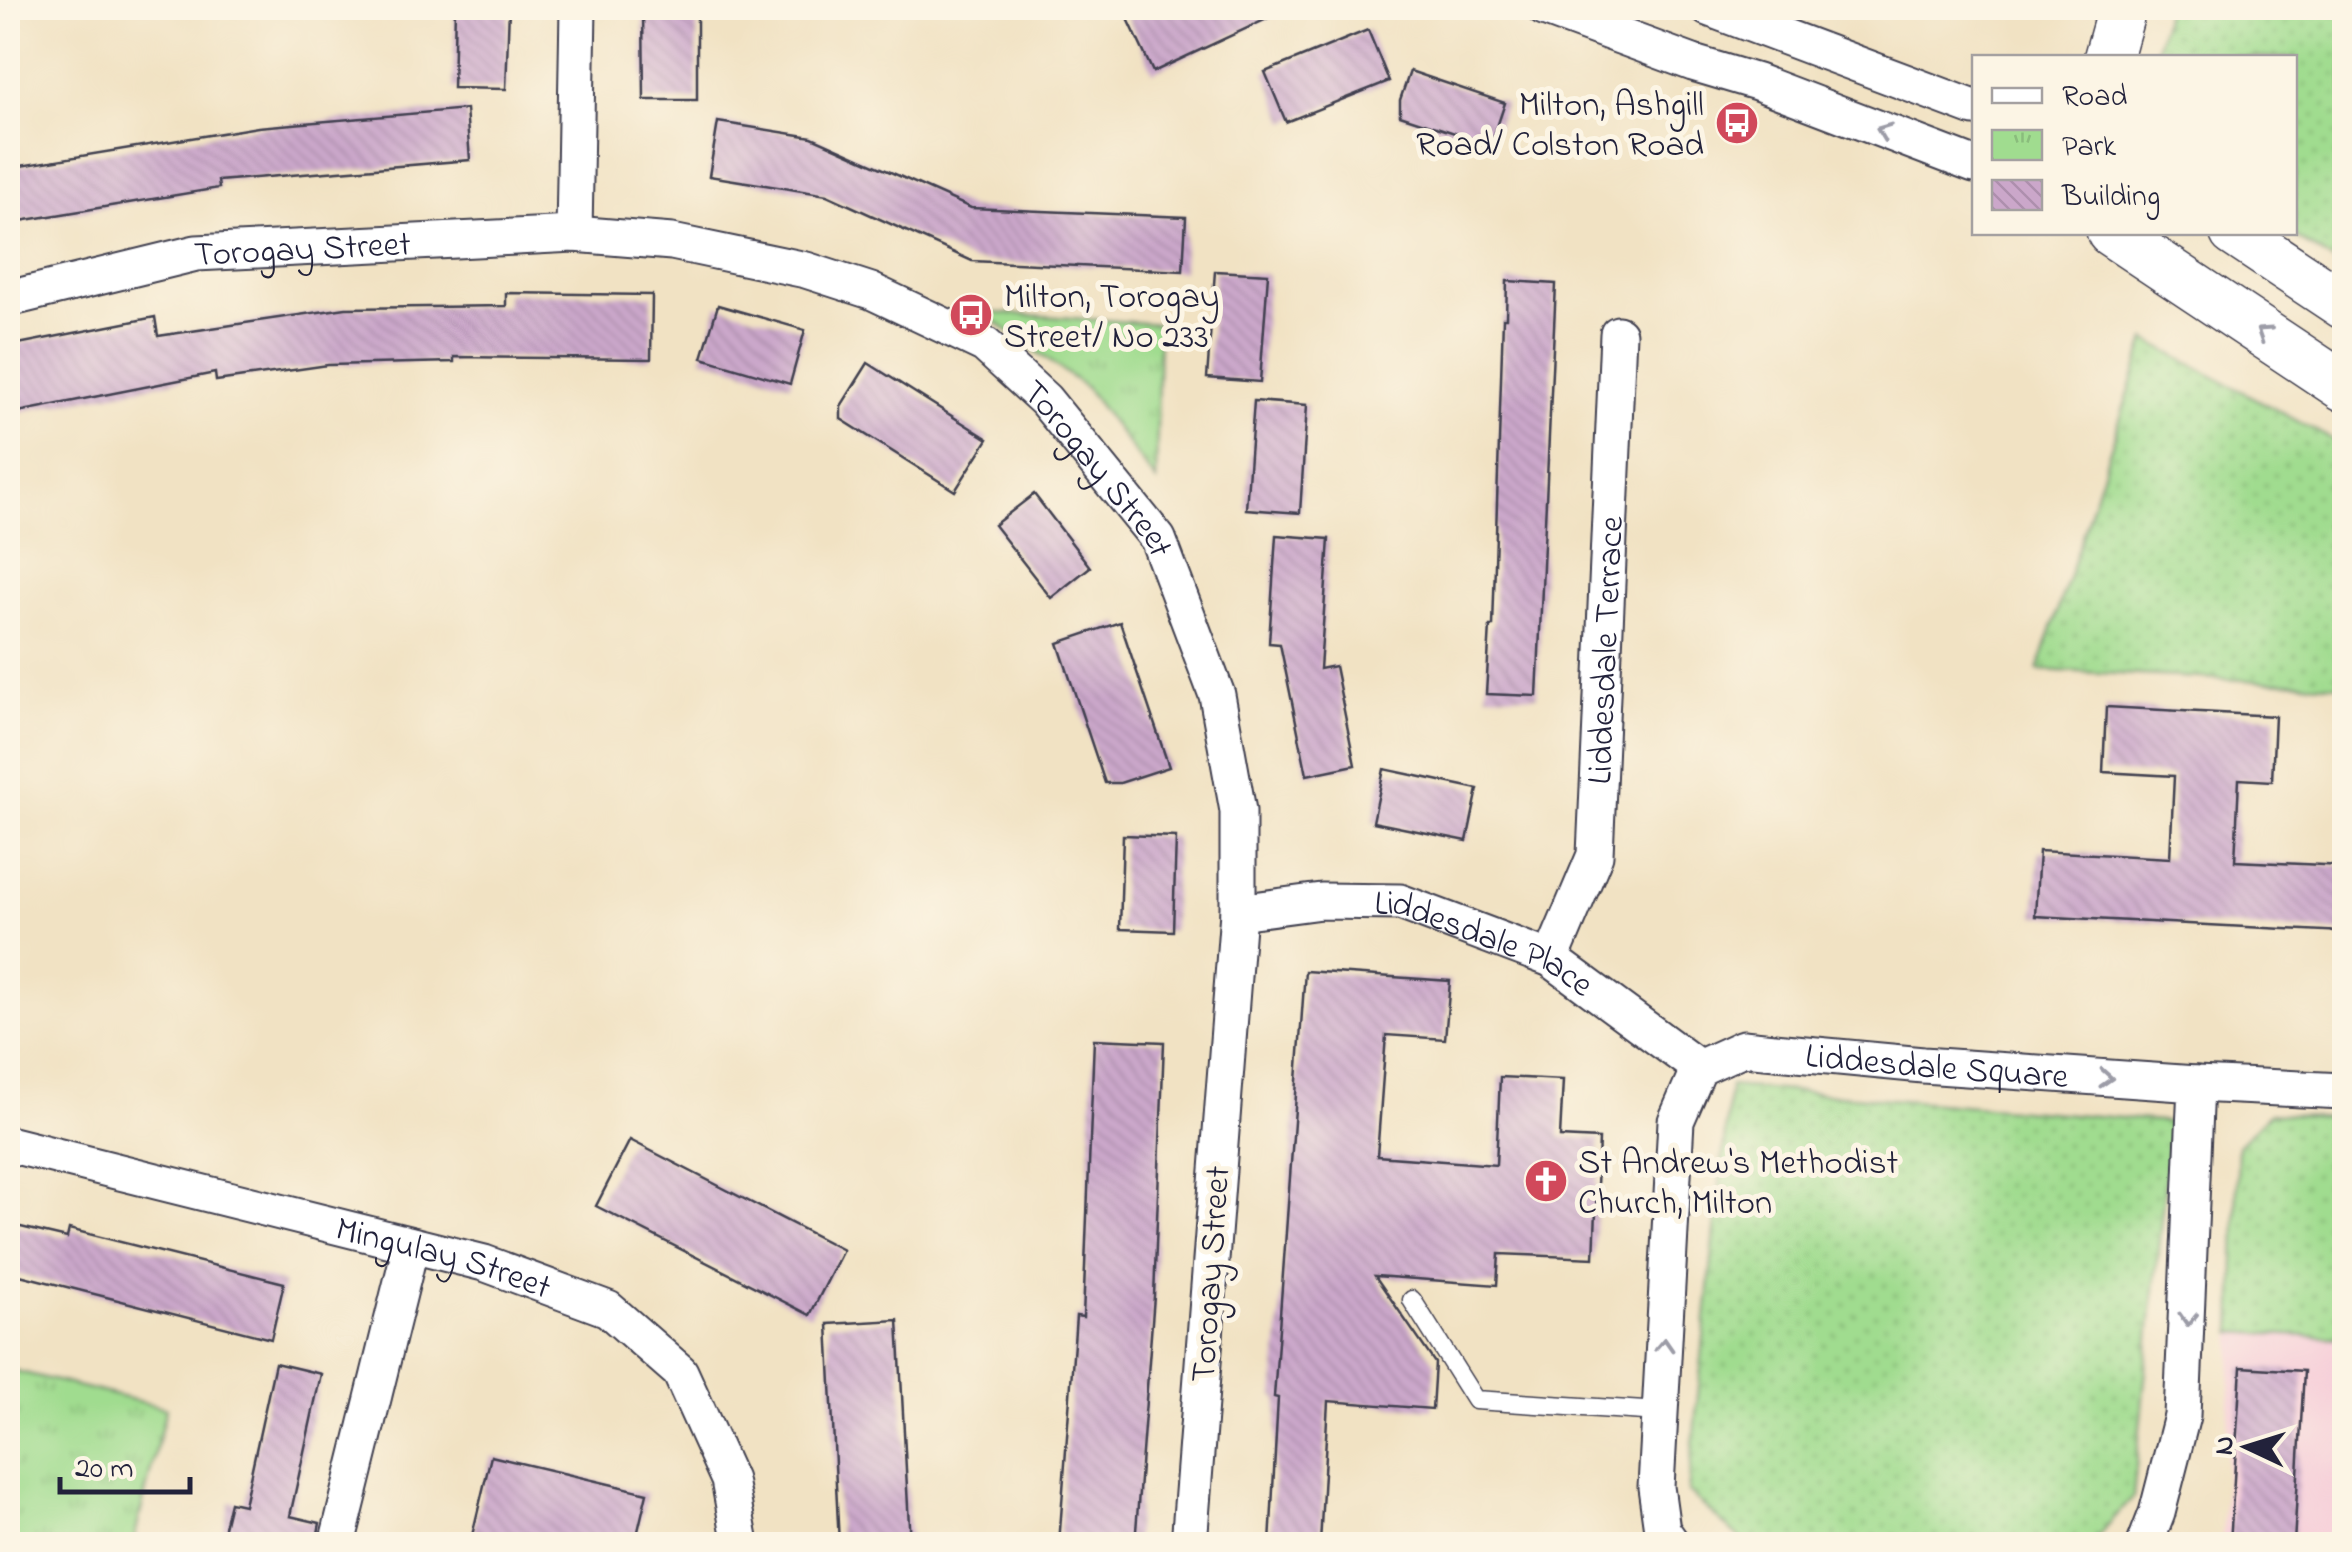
<svg xmlns="http://www.w3.org/2000/svg" width="2352" height="1552" viewBox="0 0 2352 1552" font-family="'Indie Flower',sans-serif">
<style>
.built{fill:#f6cfd9}
.grass{fill:url(#grass-dots);stroke:#617f65;stroke-width:2.5}
.park{fill:url(#park-tufts);stroke:#617f65;stroke-width:2.5}
.building{fill:url(#building-back-hatch)}
.lines{fill:none;stroke-linecap:round;stroke-linejoin:round}
.lane-casing{stroke:#413f4f;stroke-width:21}
.street-casing{stroke:#413f4f;stroke-width:39}
.secondary-casing{stroke:#413f4f;stroke-width:51}
.lane{stroke:#fff;stroke-width:18}
.street{stroke:#fff;stroke-width:35}
.secondary{stroke:#fff;stroke-width:48}
.oneway{stroke:#9c9ca7}
.labels{text-anchor:middle;stroke-width:10;stroke-linejoin:round;paint-order:stroke}
.poi-label{font-size:35px;fill:#22223b;stroke:#fcf5e5;text-anchor:start}
.street-label{font-size:35px;fill:#22223b;stroke:#fcf5e5}
</style>
<defs>
<pattern id="grass-dots" width="8" height="8" patternUnits="userSpaceOnUse" patternTransform="scale(2.5)"><rect width="8" height="8" fill="#a0dc8f"/><path d="M2 2h.1M6 6h.1" fill="none" stroke="#8abc7c" stroke-width="1.8" stroke-linecap="round"/></pattern>
<pattern id="park-tufts" width="24" height="20" patternUnits="userSpaceOnUse" patternTransform="scale(2.5)"><rect width="24" height="20" fill="#a0dc8f"/><path d="M3 7l-1-3M5 7V3M7 7l1-3M15 17l-1-3M17 17v-4M19 17l1-3" fill="none" stroke="#8abc7c"/></pattern>
<pattern id="building-back-hatch" width="6" height="6" patternUnits="userSpaceOnUse" patternTransform="scale(2.5)"><rect width="6" height="6" fill="#cba7ca"/><path d="M-1 5l2 2M0 0l6 6M5-1l2 2" fill="none" stroke="#ae8fae"/></pattern>
</defs>
<rect width="100%" height="100%" fill="#fcf5e5"/>
<filter id="ink" filterUnits="userSpaceOnUse"><feTurbulence type="fractalNoise" baseFrequency=".01" numOctaves="2"/><feDisplacementMap in="SourceGraphic" scale="20" xChannelSelector="R" yChannelSelector="G"/><feConvolveMatrix kernelMatrix="1 2 1 2 8 2 1 2 1" color-interpolation-filters="sRGB"/></filter>
<filter id="wash" filterUnits="userSpaceOnUse"><feTurbulence type="fractalNoise" baseFrequency=".0048" numOctaves="4" result="noise"/><feDisplacementMap in="SourceGraphic" scale="40" xChannelSelector="R" yChannelSelector="G"/><feGaussianBlur stdDeviation="2.25" result="paint"/><feColorMatrix in="noise" values="0 0 0 0 0 0 0 0 0 0 0 0 0 0 0 0 0 1.4 0 .05"/><feComposite in="paint" operator="in"/></filter>
<g filter="url(#wash)">
<rect width="100%" height="100%" fill="#f1e2c3"/>
<polygon class="built" points="2233,1332 2344,1338 2344,1544 2222,1544"/>
<g class="grass">
<polygon points="2166,8 2344,8 2344,268 2289,233 2294,232 2294,58 2154,57"/>
<polygon points="2146,340 2344,446 2344,685 2038,670"/>
<polygon points="1730,1086 2171,1122 2133,1497 2091,1544 1746,1544 1688,1492"/>
<polygon points="2270,1113 2344,1118 2344,1338 2233,1332 2238,1145"/>
</g>
<g class="park">
<polygon points="982,312 1159,324 1156,481 1085,387"/>
<polygon points="8,1369 166,1408 133,1544 8,1544"/>
</g>
<g id="blocks">
<g class="building">
<polygon points="455,8 509,8 506,89 453,88"/>
<polygon points="643,8 697,8 697,100 644,100"/>
<polygon points="1123,8 1290,8 1153,72"/>
<polygon points="1368,30 1389,81 1286,122 1265,72"/>
<polygon points="1410,71 1505,103 1491,145 1400,115 1400,100"/>
<polygon points="466,109 470,160 218,181 219,188 8,223 8,168 258,127"/>
<polygon points="718,122 812,137 971,208 1186,217 1183,271 972,261 827,195 709,176"/>
<polygon points="1215,271 1268,274 1260,382 1207,378"/>
<polygon points="1507,281 1556,284 1537,696 1486,694 1490,626 1493,626 1503,318 1506,318"/>
<polygon points="506,293 652,295 651,359 454,357 454,362 328,365 216,381 215,373 8,414 8,346 155,317 158,336 346,308 506,306"/>
<polygon points="718,305 805,330 790,384 702,358"/>
<polygon points="868,363 988,439 955,491 841,419 841,406"/>
<polygon points="1254,401 1307,405 1300,513 1246,509"/>
<polygon points="1034,494 1090,567 1051,598 994,525"/>
<polygon points="1276,535 1329,539 1320,669 1335,666 1355,765 1307,775 1280,644 1269,643"/>
<polygon points="1120,622 1169,767 1120,783 1105,783 1058,643"/>
<polygon points="2106,707 2275,716 2272,781 2239,779 2235,861 2344,866 2344,932 2035,916 2039,851 2170,858 2174,776 2103,772"/>
<polygon points="1384,769 1478,789 1467,841 1373,822"/>
<polygon points="1123,835 1176,837 1173,931 1120,929"/>
<polygon points="1305,971 1450,981 1445,1039 1386,1035 1377,1156 1496,1165 1500,1077 1563,1080 1560,1137 1599,1139 1594,1258 1499,1254 1497,1285 1375,1276 1435,1363 1432,1409 1328,1401 1320,1544 1270,1544 1278,1398 1274,1397"/>
<polygon points="1094,1039 1164,1042 1154,1296 1135,1544 1059,1544 1076,1316 1083,1317"/>
<polygon points="630,1140 843,1250 810,1315 596,1206"/>
<polygon points="8,1224 67,1238 69,1229 284,1283 271,1339 8,1272"/>
<polygon points="898,1320 910,1544 839,1544 828,1324"/>
<polygon points="275,1363 321,1374 290,1516 320,1523 316,1544 220,1544 230,1502 244,1505"/>
<polygon points="2241,1367 2304,1371 2294,1544 2230,1544"/>
<polygon points="491,1456 647,1493 635,1544 470,1544"/>
</g>
</g>
</g>
<g filter="url(#ink)">
<use href="#blocks" fill-opacity="0" stroke="#413f4f" stroke-width="2.5"/>
<g class="lines">
<g class="lane-casing">
<polyline id="lane" points="1412,1300 1475,1400 1660,1412"/>
</g>
<g class="street-casing">
<g id="street">
<polyline points="1544,8 1693,63 1757,82 1974,165"/>
<polyline points="1708,8 1974,108"/>
<polyline points="574,234 578,8"/>
<path id="s1" d="M8 299 196 253 574 234 672 242 806 270 871 291 985 345 1045 400 1158 539 1217 695 1238 811V912L1189 1544"/>
<path id="s2" d="M1238 912 1321 901 1400 902 1551 959 1699 1068"/>
<path id="s3" d="M1551 959 1595 855 1618 334"/>
<polyline points="2196,1084 2344,1091"/>
<path id="s4" d="M8 1144 484 1263 608 1309 680 1372 729 1480 741 1544"/>
<polyline points="337,1544 411,1245"/>
<path id="s5" d="M1672 1544 1662 1530 1656 1487 1676 1121 1699 1068 1743 1048 1923 1065 2196 1084 2182 1416 2157 1513 2145 1544"/>
</g>
</g>
<g class="secondary-casing">
<g id="secondary">
<polyline points="2108,58 2122,8"/>
<polyline points="2111,232 2344,387"/>
<polyline points="2234,232 2344,305"/>
</g>
</g>
<use href="#lane" class="lane"/>
<use href="#street" class="street"/>
<use href="#secondary" class="secondary"/>
</g>
<defs><path id="oneway-chevron" d="M-2-3.5L2.5 0L-2 3.5" fill="none" stroke-width="1.6" stroke-linecap="round" stroke-linejoin="round" transform="scale(2.5)"/></defs>
<g class="oneway">
<use href="#oneway-chevron" transform="translate(1883 131) rotate(-159)"/>
<use href="#oneway-chevron" transform="translate(2263 333) rotate(-147)"/>
<use href="#oneway-chevron" transform="translate(2106 1078) rotate(4)"/>
<use href="#oneway-chevron" transform="translate(2188 1319) rotate(93)"/>
<use href="#oneway-chevron" transform="translate(1664 1345) rotate(-87)"/>
</g>
</g>
<defs>
<g id="bus-disc" transform="scale(2.25)"><circle r="9.5" fill="#d1495b" stroke="#fcf5e5"/><path d="M-5-6H5V4H4V6H2V4H-2V6H-4V4H-5ZM-3.5-4V0h7V-4ZM-3.5 1.2v1.5H-2V1.2ZM2 1.2v1.5H3.5V1.2Z" fill="#fff"/></g>
<g id="church-disc" transform="scale(2.25)"><circle r="9.5" fill="#d1495b" stroke="#fcf5e5"/><path d="M-1.2-6h2.4v3.5h3.3v2.4h-3.3V6h-2.4V-.1h-3.3v-2.4h3.3Z" fill="#fff"/></g>
</defs>
<g fill-rule="evenodd">
<use href="#bus-disc" x="1737" y="123"/>
<use href="#bus-disc" x="971" y="315"/>
<use href="#church-disc" x="1546" y="1181"/>
</g>
<g class="labels">
<g class="poi-label">
<text x="1704" y="115" text-anchor="end">Milton, Ashgill<tspan x="1704" dy="40">Road/ Colston Road</tspan></text>
<text x="1004" y="307">Milton, Torogay<tspan x="1004" dy="40">Street/ No 233</tspan></text>
<text x="1578" y="1173">St Andrew's Methodist<tspan x="1578" dy="40">Church, Milton</tspan></text>
</g>
<g class="street-label">
<text dy="12" stroke="none"><textPath href="#s1" startOffset="300">Torogay Street</textPath></text>
<text dy="12" stroke="none"><textPath href="#s1" startOffset="1170">Torogay Street</textPath></text>
<text dy="12" stroke="none"><textPath href="#s3" startOffset="318">Liddesdale Terrace</textPath></text>
<text dy="12" stroke="none"><textPath href="#s2" startOffset="255">Liddesdale Place</textPath></text>
<text dy="12" stroke="none"><textPath href="#s5" startOffset="728">Liddesdale Square</textPath></text>
<text dy="12" stroke="none"><textPath href="#s4" startOffset="450">Mingulay Street</textPath></text>
<text transform="translate(1209 1274) rotate(-86)" y="12">Torogay Street</text>
</g>
</g>
<rect width="2352" height="1552" fill="none" stroke="#fcf5e5" stroke-width="40"/>
<rect x="1972" y="55" width="325" height="180" fill="#fcf5e5" stroke="#a5a1a1" stroke-width="2.5"/>
<rect x="1992" y="88" width="50" height="15" fill="#ffffff" stroke="#a5a1a1" stroke-width="2.5"/>
<text x="2062" y="105" font-size="30" fill="#22223b">Road</text>
<rect x="1992" y="130" width="50" height="30" fill="url(#park-tufts)" stroke="#a5a1a1" stroke-width="2.5"/>
<text x="2062" y="155" font-size="30" fill="#22223b">Park</text>
<rect x="1992" y="180" width="50" height="30" fill="url(#building-back-hatch)" stroke="#a5a1a1" stroke-width="2.5"/>
<text x="2062" y="205" font-size="30" fill="#22223b">Building</text>
<g transform="translate(2247 1447) rotate(274)" stroke="#fcf5e5" stroke-width="8" paint-order="stroke">
<path d="M0-8L18 38L0 25L-18 38Z" fill="#22223b"/>
<text y="-15" font-size="28" font-weight="bold" text-anchor="middle" fill="#22223b">N</text>
</g>
<path d="M60 1477v15h130v-15" fill="none" stroke="#22223b" stroke-width="5"/>
<text x="75" y="1477" font-size="30" fill="#22223b" stroke="#fcf5e5" stroke-width="8" paint-order="stroke">20 m</text>
</svg>
